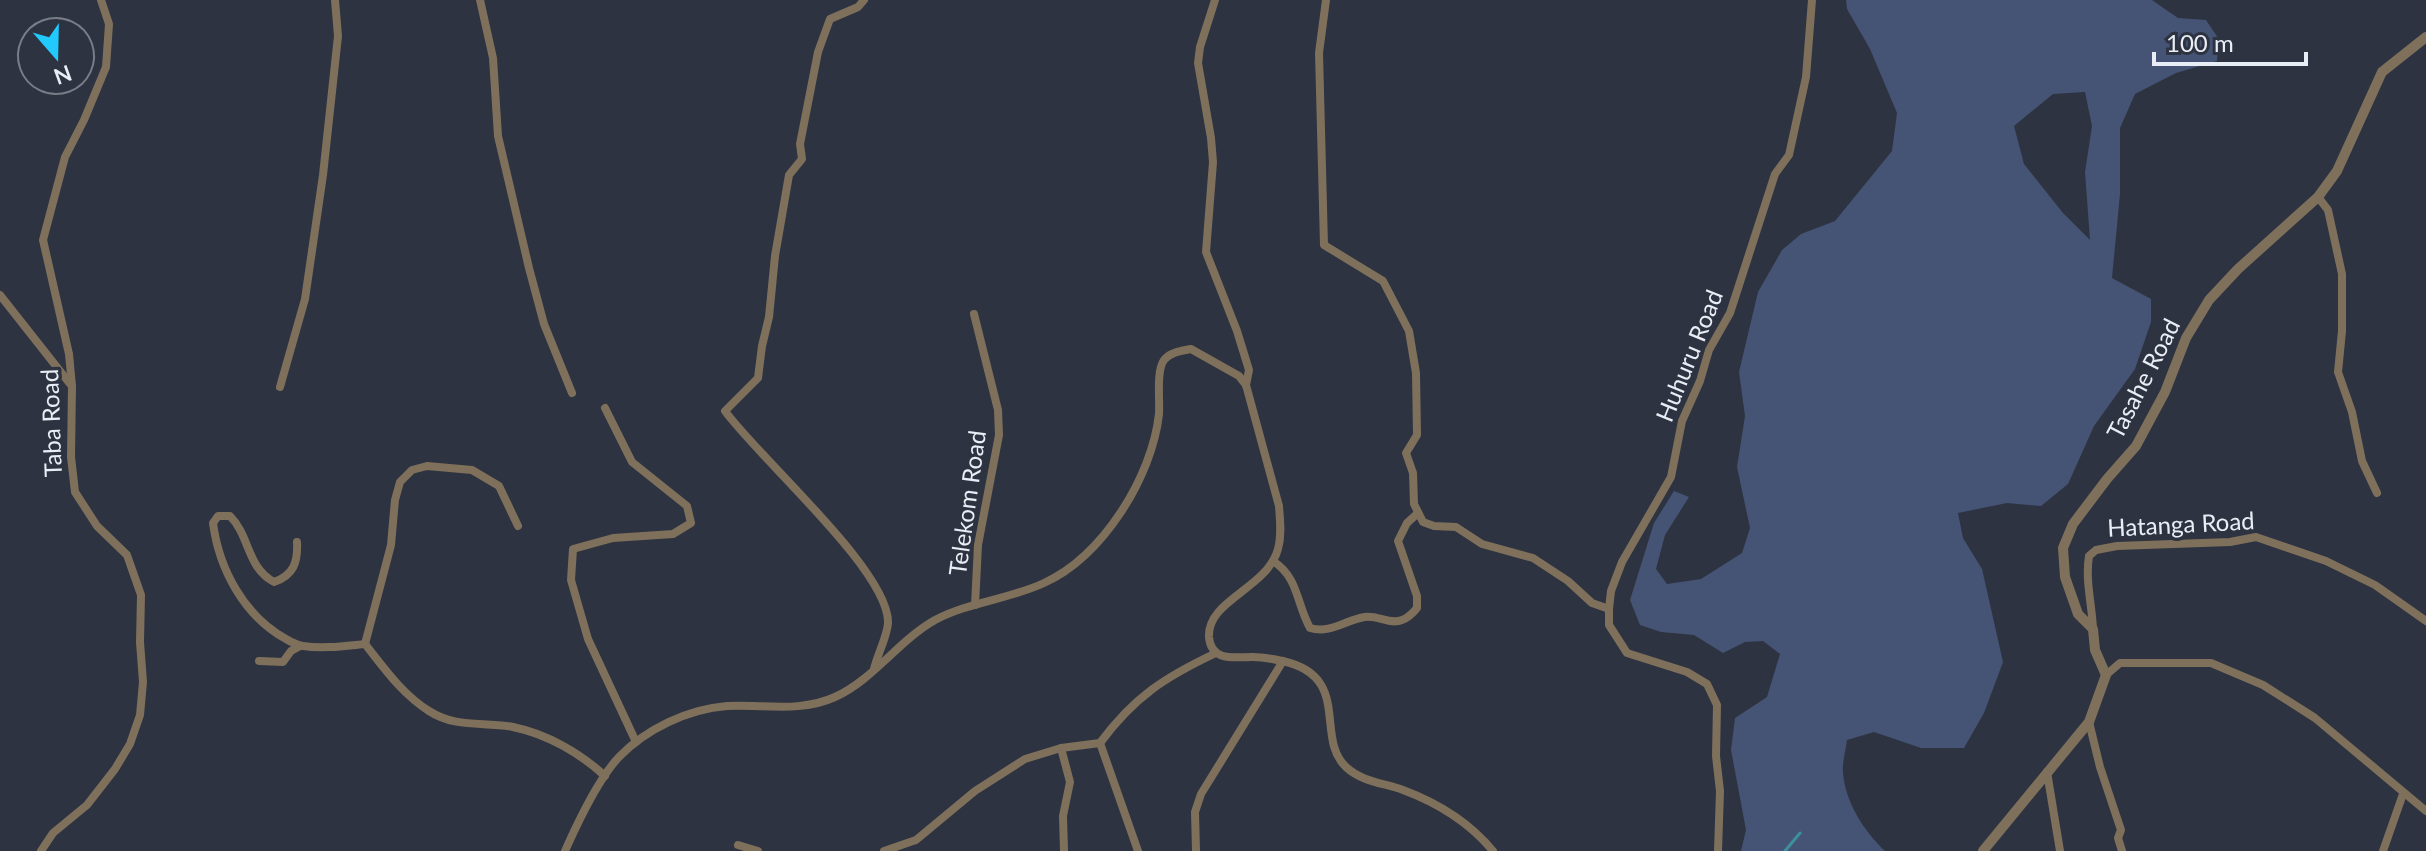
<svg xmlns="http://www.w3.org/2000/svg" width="2426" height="851" viewBox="0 0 2426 851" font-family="Lato,sans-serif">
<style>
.green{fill:#455374;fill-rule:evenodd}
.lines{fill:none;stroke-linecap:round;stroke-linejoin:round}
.stream{stroke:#3d919c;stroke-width:3}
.minor{stroke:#7f705b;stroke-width:8}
.tertiary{stroke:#7f705b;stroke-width:10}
.labels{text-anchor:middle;stroke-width:7;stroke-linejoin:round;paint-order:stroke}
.street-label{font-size:24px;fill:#e9edf5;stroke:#2d3340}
</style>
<rect width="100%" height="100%" fill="#2d3340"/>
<path class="green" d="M1846 0H2152L2178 18 2206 20 2218 38 2217 61 2176 73 2135 94 2120 128V194L2112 278 2151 299V322L2135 369 2094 426 2068 484 2041 506 2007 503 1958 513 1963 538 1982 569 2003 662 1984 713 1964 748H1921L1874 732 1847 740C1846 750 1842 762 1843 772 1845 802 1864 831 1885 851H1741L1746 830 1731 750 1735 718 1767 697 1780 654 1763 641 1745 642 1723 653 1694 635 1661 632 1640 625 1630 600 1654 523 1674 491 1689 497 1665 535 1656 569 1667 584 1701 579 1742 553 1750 528 1737 467 1745 416 1739 372 1758 292 1782 250 1801 234 1835 221 1892 151 1897 113 1870 49 1847 9ZM2085 92 2092 126 2085 172 2090 240 2063 213 2024 164 2014 126 2053 94Z"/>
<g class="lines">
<polyline class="stream" points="1785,851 1800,833"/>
<g class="minor">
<polyline points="480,0 493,58 498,136 529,268 544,324 572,393"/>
<path d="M864 0 858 7 830 19 818 52 800 144 802 159 789 175 775 256 769 317 762 346 758 378 725 411C759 458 888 570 888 622 888 635 877 655 874 669"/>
<polyline points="1215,0 1200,47 1198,63 1211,138 1213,162 1206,252 1237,331 1249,370 1246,385"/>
<polyline points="1326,0 1319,53 1324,245 1383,281 1409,331 1416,373 1417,435 1406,453 1413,473 1414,504 1423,522 1434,526 1456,527 1482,544 1533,558 1568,581 1592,603 1609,609"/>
<polyline points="2318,197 2328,210 2342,274 2342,331 2338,372 2352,412 2362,461 2377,493"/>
<polyline points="0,295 71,385"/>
<polyline points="974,314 998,410 999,435 978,545 975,605"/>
<polyline points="280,387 305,299 323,175 338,36 335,0"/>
<polyline points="605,408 632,462 687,506 691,523 673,534 613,538 573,549 571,580 588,639 636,742"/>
<path d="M297 542C298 562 294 575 274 582 247 568 250 536 230 516H218L213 523C219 569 244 616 286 639 291 642 297 645 303 646 323 649 344 646 365 644"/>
<path d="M1273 561C1299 578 1296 603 1310 628 1331 634 1345 620 1365 617 1378 615 1390 625 1402 620 1408 618 1413 613 1417 608V596L1398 541 1407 523 1418 513"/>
<path d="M2093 629C2092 604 2085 581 2089 556L2096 550 2117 546 2230 542 2256 537 2326 561 2375 585 2426 621"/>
<polyline points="365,644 391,545 395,500 400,482 412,470 427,466 472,470 499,486 518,526"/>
<path d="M365 644C384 668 402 694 429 711 457 729 484 721 513 727 547 734 580 753 605 776"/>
<polyline points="259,661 283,662 291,651 300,646"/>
<polyline points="2106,675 2120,663 2211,663 2263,685 2315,718 2426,811"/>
<polyline points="2089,722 2100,767 2121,830 2118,838 2122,851"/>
<polyline points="1100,743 1138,851"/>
<polyline points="1061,748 1070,782 1063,816 1064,851"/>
<polyline points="2047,772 2060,851"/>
<polyline points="738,845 758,851"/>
<polyline points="41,851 53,833 87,805 115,769 130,744 140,715 143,682 140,642 141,595 127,555 97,526 75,492 71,457 72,386 69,354 43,240 65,157 84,120 106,67 109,24 101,0"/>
<path d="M565 851C577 824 599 778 619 757 646 729 688 709 727 706 763 704 800 713 835 697 873 680 898 641 935 620 969 602 1010 599 1044 583 1103 556 1152 477 1159 414 1160 400 1156 371 1164 360 1170 352 1181 351 1191 349L1239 376 1246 385 1279 506C1280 520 1282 535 1278 549 1267 589 1207 600 1209 637 1211 662 1235 657 1252 657 1262 657 1273 659 1282 661 1353 676 1314 737 1346 767 1362 782 1384 783 1403 790 1438 803 1469 822 1493 851"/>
<path d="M884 851 916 840 975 791 1025 759 1061 748 1100 743C1134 697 1165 677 1216 653"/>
<polyline points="1196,851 1195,812 1201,794 1283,661"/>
<polyline points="1718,851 1720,791 1716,756 1717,705 1707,684 1687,672 1627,653 1609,625 1609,609 1611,591 1622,562 1671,477 1682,421 1700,381 1709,350 1730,313 1775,174 1789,155 1806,77 1812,0"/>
<polyline points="2383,851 2403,794"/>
</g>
<polyline class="tertiary" points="1983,851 2089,722 2106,675 2095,650 2093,629 2078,614 2065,577 2063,548 2073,524 2107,479 2136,446 2165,392 2186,338 2209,300 2238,269 2318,197 2337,171 2382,72 2426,37"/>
</g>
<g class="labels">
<g class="street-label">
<text transform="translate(1690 356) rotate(-68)" y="8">Huhuru Road</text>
<text transform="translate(2144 379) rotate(-63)" y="8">Tasahe Road</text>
<text transform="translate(52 423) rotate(-92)" y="8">Taba Road</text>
<text transform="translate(968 503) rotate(-82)" y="8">Telekom Road</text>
<text transform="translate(2181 525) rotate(-3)" y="8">Hatanga Road</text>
</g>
</g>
<g transform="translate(56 56) rotate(160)"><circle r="38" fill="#2d3340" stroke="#787d88" stroke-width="2"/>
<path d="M0-6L14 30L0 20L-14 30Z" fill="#21c9fd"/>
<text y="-12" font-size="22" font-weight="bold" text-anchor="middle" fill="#e9edf5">N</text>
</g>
<path d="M2154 52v12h152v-12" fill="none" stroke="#e9edf5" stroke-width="4"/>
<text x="2166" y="52" font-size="24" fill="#e9edf5" stroke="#2d3340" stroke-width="6" paint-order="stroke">100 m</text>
</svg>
